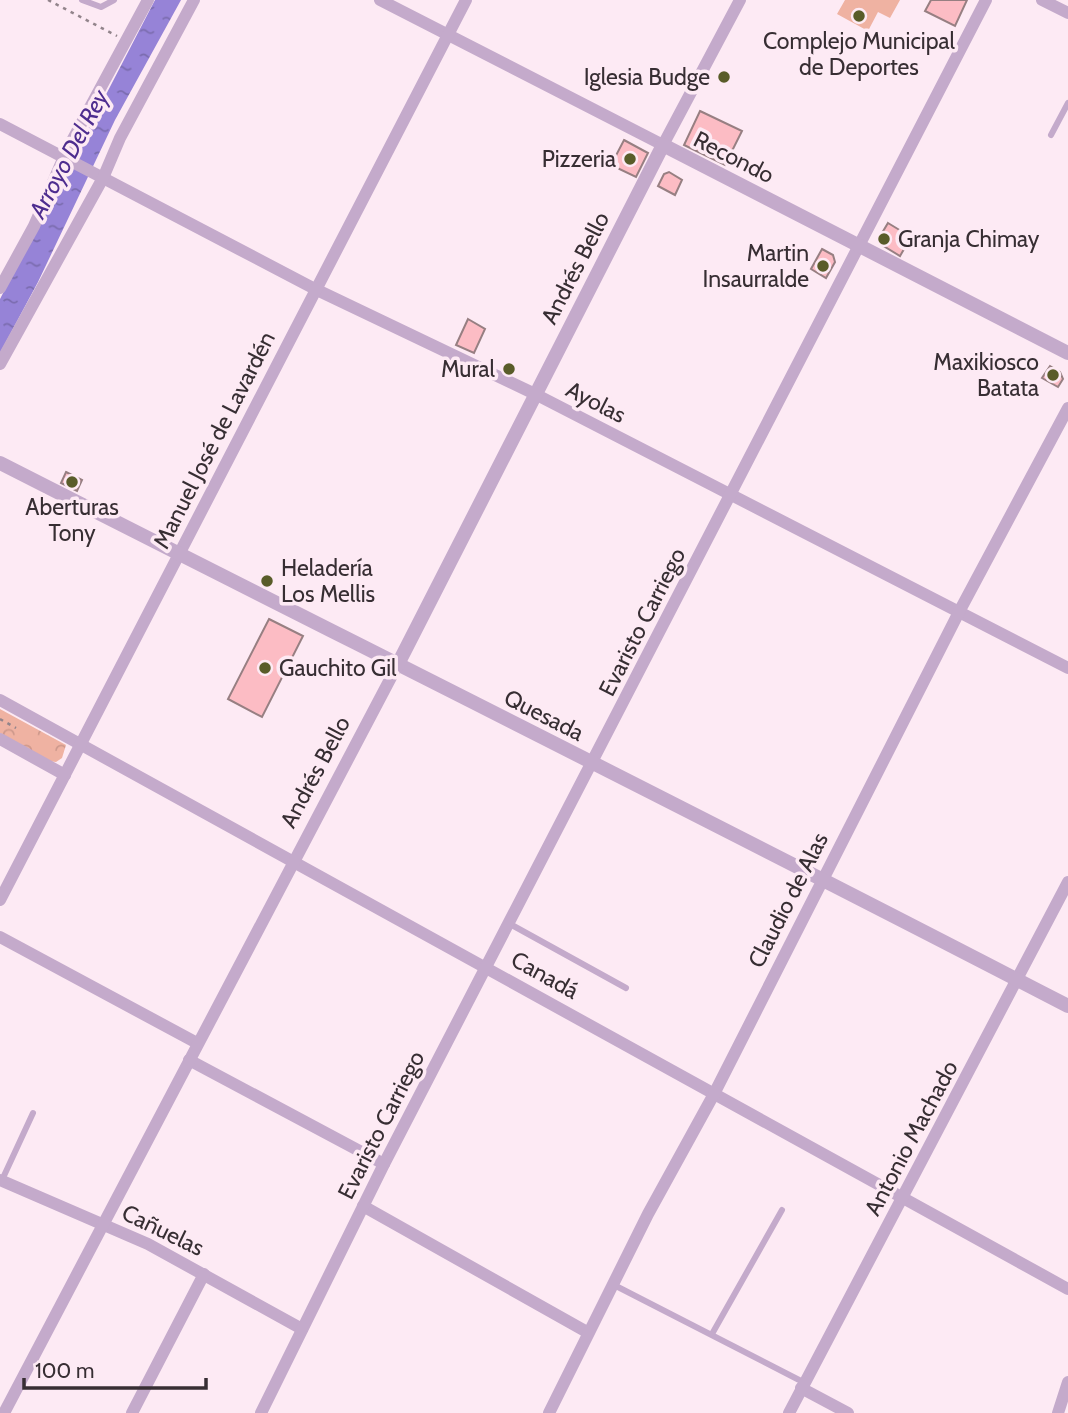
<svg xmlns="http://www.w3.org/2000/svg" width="1068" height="1413" viewBox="0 0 1068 1413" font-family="Cabin,sans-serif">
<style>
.park{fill:url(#park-crowns)}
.pitch{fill:#efb2a2}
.water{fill:url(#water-ripples)}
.building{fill:#fcbcc4;stroke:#977f82;stroke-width:2}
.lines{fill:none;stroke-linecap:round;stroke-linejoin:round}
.path{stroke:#92848b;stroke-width:2.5;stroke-dasharray:3.5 5;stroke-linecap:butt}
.service{stroke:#c4aacb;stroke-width:6}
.minor{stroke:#c4aacb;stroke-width:12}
.tertiary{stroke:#c4aacb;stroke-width:14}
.poi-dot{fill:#595c29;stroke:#fdeaf4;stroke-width:2.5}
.labels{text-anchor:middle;stroke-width:7;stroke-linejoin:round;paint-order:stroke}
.poi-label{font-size:23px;fill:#372e33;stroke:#fdeaf4;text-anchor:end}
.street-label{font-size:23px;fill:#372e33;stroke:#fdeaf4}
.water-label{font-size:24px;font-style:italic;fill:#4e2d8f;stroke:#fdeaf4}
</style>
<defs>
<pattern id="park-crowns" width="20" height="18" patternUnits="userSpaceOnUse" patternTransform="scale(1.75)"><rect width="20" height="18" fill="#efb2a2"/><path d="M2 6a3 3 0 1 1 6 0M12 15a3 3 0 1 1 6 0" fill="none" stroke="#ce998c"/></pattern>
<pattern id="water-ripples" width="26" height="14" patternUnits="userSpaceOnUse" patternTransform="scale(1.75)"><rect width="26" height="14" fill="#9683d7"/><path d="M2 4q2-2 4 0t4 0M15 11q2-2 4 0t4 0" fill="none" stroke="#7b6caf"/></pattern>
</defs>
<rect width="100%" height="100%" fill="#fdeaf4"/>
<polygon class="park" points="0,709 66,745 62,758 56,762 48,761 0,733"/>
<polygon class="pitch" points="845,0 900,0 890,18 878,12 868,31 837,14"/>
<polygon class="water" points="155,0 181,0 115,120 38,282 0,353 0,299"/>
<g class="building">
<polygon points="931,0 967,0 955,26 925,11"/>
<polygon points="700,111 742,131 725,165 684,145"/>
<polygon points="624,140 648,153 636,177 611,165"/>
<polygon points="669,172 682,180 675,195 658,186 664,174"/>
<polygon points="888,223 911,237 900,256 882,245 879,238"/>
<polygon points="822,249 833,255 835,262 826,278 811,269"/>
<polygon points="468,319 485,329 474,353 456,345"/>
<polygon points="1050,366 1060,372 1063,379 1058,387 1042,378"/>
<polygon points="66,472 82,480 77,491 61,483"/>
<polygon points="269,619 303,636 262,717 228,699"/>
</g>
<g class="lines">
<g class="path">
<polyline points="48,0 117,36"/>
<polyline points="0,719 16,728"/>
</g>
<g class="service">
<polyline points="82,0 101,7 114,0"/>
<polyline points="1051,135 1068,103"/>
<polyline points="510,924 626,988"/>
<polyline points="2,1180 33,1113"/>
<polyline points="614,1285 805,1383"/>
<polyline points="712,1334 782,1210"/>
</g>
<g class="minor">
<polyline points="380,0 663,145 740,0"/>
<polyline points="1042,0 1068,13"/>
<polyline points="0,124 315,289 535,394 1068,668"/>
<polyline points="0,288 34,226 67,150 148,0"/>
<polyline points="0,364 103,178 120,138 194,0"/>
<polyline points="0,700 1068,1289"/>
<polyline points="0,739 65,775"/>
<polyline points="0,900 466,0"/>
<polyline points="0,937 197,1043"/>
<polyline points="189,1060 384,1164"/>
<polyline points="0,1180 148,1244 302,1329"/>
<polyline points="363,1206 587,1332"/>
<polyline points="801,1388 848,1413"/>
<polyline points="4,1413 397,666"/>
<polyline points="132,1413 204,1274"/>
<polyline points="261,1413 384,1164 986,0"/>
<polyline points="549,1413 648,1214 714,1094 959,612 1068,408"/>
<polyline points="789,1413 1068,882"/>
<polyline points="1058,1413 1068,1382"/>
</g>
<g class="tertiary">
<path d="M0 463C356 644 714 822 1068 1006"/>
<polyline points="397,666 663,145 1068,353"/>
</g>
</g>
<g class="poi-dot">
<circle cx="859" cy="16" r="7"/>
<circle cx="724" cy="77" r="7"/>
<circle cx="630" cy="159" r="7"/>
<circle cx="884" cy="239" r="7"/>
<circle cx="823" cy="266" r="7"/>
<circle cx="509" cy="369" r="7"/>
<circle cx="1053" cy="375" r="7"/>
<circle cx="72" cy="482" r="7"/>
<circle cx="267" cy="581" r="7"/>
<circle cx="265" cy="668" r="7"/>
</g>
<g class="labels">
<g class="poi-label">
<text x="859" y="49" text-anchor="middle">Complejo Municipal<tspan x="859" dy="26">de Deportes</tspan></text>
<text x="710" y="85">Iglesia Budge</text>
<text x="616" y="167">Pizzeria</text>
<text x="898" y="247" text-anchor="start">Granja Chimay</text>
<text x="809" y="261">Martin<tspan x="809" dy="26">Insaurralde</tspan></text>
<text x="1039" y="370">Maxikiosco<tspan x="1039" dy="26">Batata</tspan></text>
<text x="495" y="377">Mural</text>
<text x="72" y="515" text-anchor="middle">Aberturas<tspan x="72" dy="26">Tony</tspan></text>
<text x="281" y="576" text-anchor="start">Heladería<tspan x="281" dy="26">Los Mellis</tspan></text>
<text x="279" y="676" text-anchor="start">Gauchito Gil</text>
</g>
<g class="street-label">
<text transform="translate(734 157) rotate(27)" y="8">Recondo</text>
<text transform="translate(575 268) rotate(-63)" y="8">Andrés Bello</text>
<text transform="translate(596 402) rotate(27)" y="8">Ayolas</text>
<text transform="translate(214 440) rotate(-63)" y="8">Manuel José de Lavardén</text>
<text transform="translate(642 622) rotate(-63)" y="8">Evaristo Carriego</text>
<text transform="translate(544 715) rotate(27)" y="8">Quesada</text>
<text transform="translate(315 772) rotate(-62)" y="8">Andrés Bello</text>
<text transform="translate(788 900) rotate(-63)" y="8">Claudio de Alas</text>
<text transform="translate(545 975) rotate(29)" y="8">Canadá</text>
<text transform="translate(381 1125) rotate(-63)" y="8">Evaristo Carriego</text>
<text transform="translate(911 1138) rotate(-62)" y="8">Antonio Machado</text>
<text transform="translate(163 1230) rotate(26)" y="8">Cañuelas</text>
</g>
<g class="water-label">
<text transform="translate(69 154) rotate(-62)" y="8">Arroyo Del Rey</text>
</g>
</g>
<path d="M24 1378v10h182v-10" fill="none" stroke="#372e33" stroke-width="3.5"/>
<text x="35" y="1378" font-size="21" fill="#372e33" stroke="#fdeaf4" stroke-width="5" paint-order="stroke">100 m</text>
</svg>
